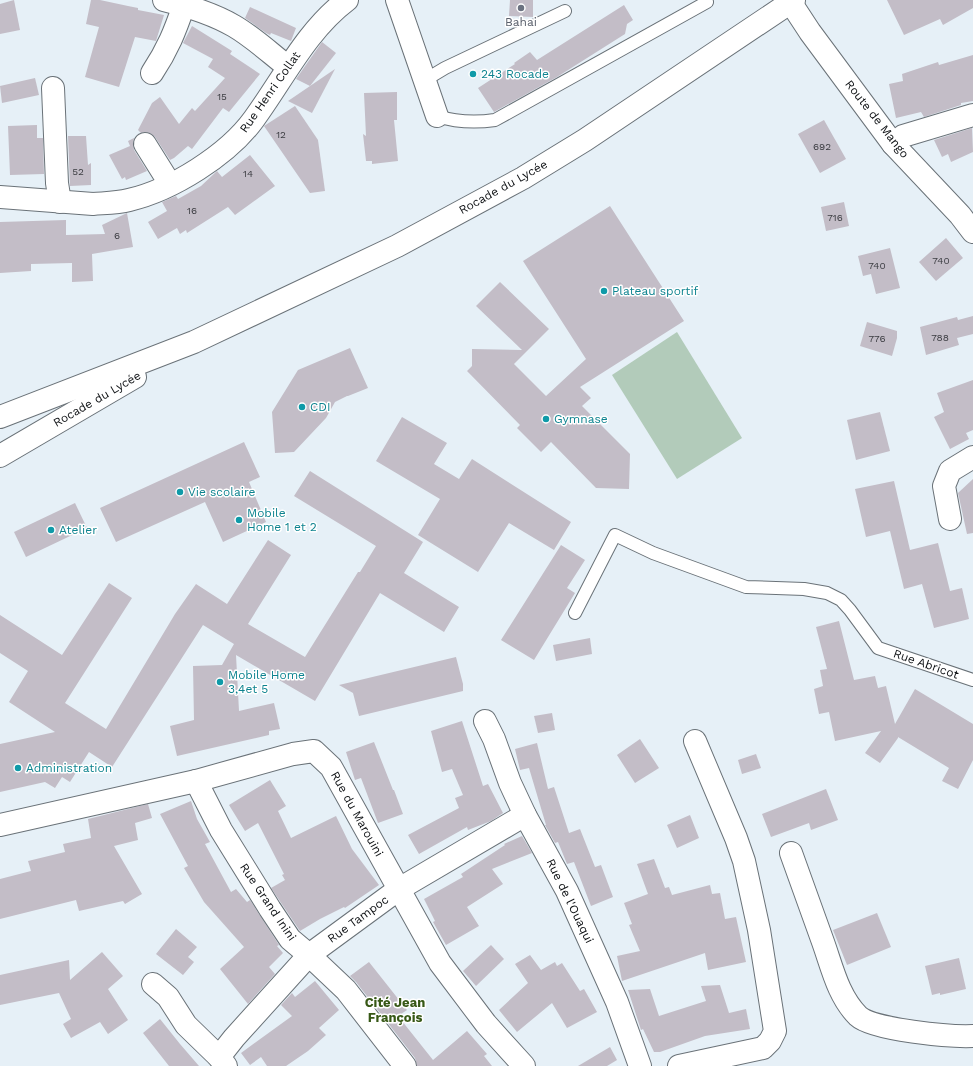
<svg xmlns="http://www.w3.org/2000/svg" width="973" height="1066" viewBox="0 0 973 1066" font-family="'Work Sans',sans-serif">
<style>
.green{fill:#b2cbba}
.building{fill:#c3bdc7}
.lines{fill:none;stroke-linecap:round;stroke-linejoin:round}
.lane-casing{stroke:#6a7278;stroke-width:14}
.street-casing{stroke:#6a7278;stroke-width:24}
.secondary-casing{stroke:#6a7278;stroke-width:24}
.lane{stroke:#fff;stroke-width:12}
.street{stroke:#fff;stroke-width:22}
.secondary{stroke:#fff;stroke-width:22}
.worship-dot{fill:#6b7280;stroke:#fff;stroke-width:1.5}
.culture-dot{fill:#0f9aa8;stroke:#fff;stroke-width:1.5}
.labels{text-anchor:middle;stroke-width:3;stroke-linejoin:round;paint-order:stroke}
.number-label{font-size:10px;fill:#3b3c41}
.worship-label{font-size:12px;fill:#5b616d;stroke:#fff}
.culture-label{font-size:12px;fill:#0d838f;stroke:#fff;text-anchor:start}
.street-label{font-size:12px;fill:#0e1114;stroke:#fff}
.neighbourhood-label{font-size:13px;font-weight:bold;fill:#375816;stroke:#fff}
</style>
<rect width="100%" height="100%" fill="#e6f0f7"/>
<polygon class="green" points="677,332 742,438 677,479 612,375"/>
<g class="building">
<polygon points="14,0 20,30 0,34 0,4"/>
<polygon points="91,0 100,0 128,6 138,8 138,10 164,15 156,41 135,37 119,87 85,77 99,27 86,24"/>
<polygon points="510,0 533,0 533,17 509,16"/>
<polygon points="887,0 973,0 973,8 943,25 940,19 904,35"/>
<polygon points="624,5 633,20 627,24 625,34 557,77 494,112 478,88 515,64 514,63 530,52 537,60"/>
<polygon points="250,7 296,28 291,41 271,33 270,35 266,33 245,18"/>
<polygon points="192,26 232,51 230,54 260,74 229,112 223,108 192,149 188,146 174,158 170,160 155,137 150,133 145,132 141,133 138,130 152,103 160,97 179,124 192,108 195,111 225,78 208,67 213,59 183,43"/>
<polygon points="322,42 336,53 310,86 296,79"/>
<polygon points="973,55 973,101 961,103 961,105 924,117 921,112 896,118 889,84 903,81 902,74 938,62 939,65"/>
<polygon points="335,69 312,113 288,101"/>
<polygon points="35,78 39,95 2,103 0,86"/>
<polygon points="397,92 397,120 394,120 398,161 372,164 372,161 366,161 363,134 366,136 364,93"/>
<polygon points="295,106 318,140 325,191 310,193 264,126"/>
<polygon points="824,120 846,159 820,173 798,134"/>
<polygon points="37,125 37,138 43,138 44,174 10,175 8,126"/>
<polygon points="972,128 973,152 951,162 948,154 942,157 934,140"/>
<polygon points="68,136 86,136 88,165 91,163 91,185 70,186"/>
<polygon points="134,138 133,144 134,150 147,171 126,180 125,177 122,179 109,155 130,146 128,141"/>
<polygon points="250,155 275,186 235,215 228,207 187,233 186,230 180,234 177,228 158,239 148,222 167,211 162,202 176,196 178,199 201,186 217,171 222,177"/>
<polygon points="844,202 849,226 826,231 821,207"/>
<polygon points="610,206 684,321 580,387 591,398 582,406 630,454 629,489 596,488 551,442 541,452 517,428 520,425 467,371 472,366 472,349 522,350 476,306 500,282 549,329 514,364 546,396 586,359 523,261"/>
<polygon points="127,213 133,247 92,254 93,281 72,282 72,263 31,264 31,271 0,273 0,222 66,220 66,235 105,234 102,225"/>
<polygon points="946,238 963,258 936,281 919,262"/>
<polygon points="890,248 900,288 876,294 871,274 863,276 858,256"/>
<polygon points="973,316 973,334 957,338 959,345 926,355 920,327 957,317 958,320"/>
<polygon points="867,322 897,331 897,338 892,356 860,346"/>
<polygon points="350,348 368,388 348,396 347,396 335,402 326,418 294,452 275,453 272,412 298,370"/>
<polygon points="973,380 973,430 966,433 969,439 950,449 934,417 944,412 937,393"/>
<polygon points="880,412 890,451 856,460 847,420"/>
<polygon points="402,417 447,443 434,464 459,479 472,459 571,522 554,550 509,523 478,572 418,535 440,499 376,461"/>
<polygon points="244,442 260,477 249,482 266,522 223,542 205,502 116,542 100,508"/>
<polygon points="310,471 423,542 404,573 459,607 444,632 380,593 315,701 236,655 239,711 274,703 280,729 269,731 269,735 177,756 170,726 194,720 193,666 222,665 234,644 203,625 112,767 89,752 70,782 62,777 55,788 45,782 0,792 0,744 55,732 9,702 28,671 0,653 0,615 62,655 109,583 132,598 65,703 106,729 175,614 196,584 227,604 268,540 291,555 248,624 305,657 358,572 360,572 376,546 294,496"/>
<polygon points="973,479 973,533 967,534 958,493"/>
<polygon points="894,481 910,550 938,543 950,591 962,588 969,619 934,628 922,584 904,589 890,531 866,537 855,489"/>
<polygon points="75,503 87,528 26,557 14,532"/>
<polygon points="561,545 585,560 567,588 575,593 534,660 501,640"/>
<polygon points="839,621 854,680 875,676 878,688 886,686 895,724 915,689 973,724 973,760 958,789 942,781 949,768 898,737 898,738 880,763 865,753 881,731 835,741 829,712 819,714 814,689 823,686 820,670 827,669 816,627"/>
<polygon points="590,638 592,654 556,661 553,645"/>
<polygon points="456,657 463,684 463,691 359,716 353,693 339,685"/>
<polygon points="552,713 555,730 538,733 534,716"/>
<polygon points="462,721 483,786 488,784 503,813 491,821 468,830 467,827 419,854 408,835 459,808 455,798 463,795 452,769 442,772 431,731"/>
<polygon points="640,739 659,768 635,783 617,755"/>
<polygon points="374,742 393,790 394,790 403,814 378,823 361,778 355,780 346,752"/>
<polygon points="537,743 548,789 554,787 569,833 580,829 595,867 601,865 613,897 591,906 574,862 567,864 558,842 555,843 545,825 546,825 529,768 520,770 515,749"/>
<polygon points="756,754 761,768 742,774 738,760"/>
<polygon points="270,780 286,806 278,811 291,838 336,816 352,849 379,885 345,908 344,907 320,919 300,931 271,888 285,880 282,875 284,874 258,823 245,831 229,805"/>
<polygon points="826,789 838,820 811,830 809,823 771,837 762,814"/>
<polygon points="191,801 197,819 210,842 205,844 231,892 236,889 247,902 250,900 279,945 277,946 283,953 269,967 275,974 248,1004 220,969 244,947 204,902 184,868 188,866 160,814"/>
<polygon points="148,804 152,818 135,823 138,840 114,846 142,894 125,904 123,901 79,911 76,900 0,919 0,879 31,871 28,861 65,852 63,844 91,838 88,819"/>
<polygon points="690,815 699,838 677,848 667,825"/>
<polygon points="522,836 532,853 492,869 503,884 467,907 479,926 446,945 433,922 435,921 424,899 463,877 461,874 505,845 504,844"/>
<polygon points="654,859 665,888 669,887 672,895 710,885 712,894 720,893 725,919 736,917 746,962 708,970 705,953 622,981 617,956 640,951 629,925 632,924 624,903 648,894 637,864"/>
<polygon points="877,913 891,947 847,965 833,930"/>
<polygon points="176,929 197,947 188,957 194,962 183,975 156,954"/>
<polygon points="491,945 504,959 476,986 463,971"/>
<polygon points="102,952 123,976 108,989 128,1020 108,1034 100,1022 71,1038 63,1024 71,1019 59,993 0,1005 0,975 69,960 70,980"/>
<polygon points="530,955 541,970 555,962 557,966 562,963 580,991 584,989 597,1012 567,1028 552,1003 517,1032 499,1010 528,983 515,964"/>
<polygon points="959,958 966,989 940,995 940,993 932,995 925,966"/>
<polygon points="369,962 407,1010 398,1016 433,1060 467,1031 487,1054 484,1056 492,1066 417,1066 415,1058 356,982 350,976"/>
<polygon points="315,981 339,1010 319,1028 326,1035 308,1051 286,1066 267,1066 261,1057 250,1065 241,1053 292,1016 281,1005 292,993 295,997"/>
<polygon points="720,985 729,1013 746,1009 750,1029 705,1036 660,1052 654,1052 643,1029 641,1030 628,990 650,989 659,1016 706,1001 701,986"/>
<polygon points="160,1019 180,1044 199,1066 169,1066 143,1033"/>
<polygon points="610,1047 617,1060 607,1066 578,1066"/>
</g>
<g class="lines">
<g class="lane-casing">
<g id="lane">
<polyline points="425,80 445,68 565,11"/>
<path d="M437 116C456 122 475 123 495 120L707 2"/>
<polyline points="575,613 615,535 653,553 746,587 804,589 827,593 841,600 850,610 878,648 973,680"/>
</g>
</g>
<g class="street-casing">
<g id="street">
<path d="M164 0C188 6 212 13 234 26 253 37 270 53 288 67"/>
<polyline points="397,0 437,116"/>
<path d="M152 73C168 49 175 31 184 5"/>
<polyline points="53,88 57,183 60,202"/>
<polyline points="145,144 170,184"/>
<polyline points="893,144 903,136 973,115"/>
<path d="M0 197 93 204C105 203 117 203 129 200 172 190 228 155 254 119 284 78 306 31 347 0"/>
<polyline points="950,519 944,486 950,471 973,457"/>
<polyline points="485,721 494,739 510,783 525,815 567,891 617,1002 640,1066"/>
<polyline points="196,781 221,830 270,909 290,939 309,955 346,990 405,1066"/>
<polyline points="0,825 196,781 293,754 314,751 331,767 440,963 486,1024 524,1066"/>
<path d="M791 853C802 883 812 912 823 942 832 967 838 996 858 1016 873 1030 951 1037 973 1036"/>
<polyline points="153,984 168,997 186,1025 219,1057 226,1066"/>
<polyline points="219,1057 234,1038 309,955 399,889 525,815"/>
<polyline points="679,1066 763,1048 770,1041 775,1031 759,930 744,861 736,838 695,741"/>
</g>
</g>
<g class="secondary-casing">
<g id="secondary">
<polyline points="789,0 810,32 893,144 960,215 973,232"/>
<polyline points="0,417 194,342 397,246 523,178 585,140 794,0"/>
<polyline points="0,456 135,377"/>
</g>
</g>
<use href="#lane" class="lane"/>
<use href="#street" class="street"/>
<use href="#secondary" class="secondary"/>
</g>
<circle class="worship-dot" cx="521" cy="8" r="4"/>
<g class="culture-dot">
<circle cx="473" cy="74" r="4"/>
<circle cx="604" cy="291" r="4"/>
<circle cx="302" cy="407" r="4"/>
<circle cx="546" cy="419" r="4"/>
<circle cx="180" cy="492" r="4"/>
<circle cx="239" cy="520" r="4"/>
<circle cx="51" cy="530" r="4"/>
<circle cx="220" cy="682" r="4"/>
<circle cx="18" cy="768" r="4"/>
</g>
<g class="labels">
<g class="number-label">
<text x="222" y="100">15</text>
<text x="281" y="138">12</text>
<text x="822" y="150">692</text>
<text x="78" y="175">52</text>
<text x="248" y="177">14</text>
<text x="192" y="214">16</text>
<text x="835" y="221">716</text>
<text x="117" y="239">6</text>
<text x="941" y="264">740</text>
<text x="877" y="269">740</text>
<text x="940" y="341">788</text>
<text x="877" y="342">776</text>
</g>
<g class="worship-label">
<text x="521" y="26">Bahai</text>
</g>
<g class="culture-label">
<text x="481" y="78">243 Rocade</text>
<text x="612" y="295">Plateau sportif</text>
<text x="310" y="411">CDI</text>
<text x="554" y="423">Gymnase</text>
<text x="188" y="496">Vie scolaire</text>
<text x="247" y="517">Mobile<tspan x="247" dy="14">Home 1 et 2</tspan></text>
<text x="59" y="534">Atelier</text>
<text x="228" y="679">Mobile Home<tspan x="228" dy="14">3,4et 5</tspan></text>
<text x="26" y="772">Administration</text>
</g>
<g class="street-label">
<text transform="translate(270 92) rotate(-55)" y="4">Rue Henri Collat</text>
<text transform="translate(877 119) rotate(52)" y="4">Route de Mango</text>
<text transform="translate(503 187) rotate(-29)" y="4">Rocade du Lycée</text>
<text transform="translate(97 399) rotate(-30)" y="4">Rocade du Lycée</text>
<text transform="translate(926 664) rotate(19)" y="4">Rue Abricot</text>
<text transform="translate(357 814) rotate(61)" y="4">Rue du Marouini</text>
<text transform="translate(570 901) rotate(64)" y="4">Rue de l'Ouaqui</text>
<text transform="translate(268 902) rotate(56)" y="4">Rue Grand Inini</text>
<text transform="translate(358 919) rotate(-36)" y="4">Rue Tampoc</text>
</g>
<g class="neighbourhood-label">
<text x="395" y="1007">Cité Jean<tspan x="395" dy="15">François</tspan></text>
</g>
</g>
</svg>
